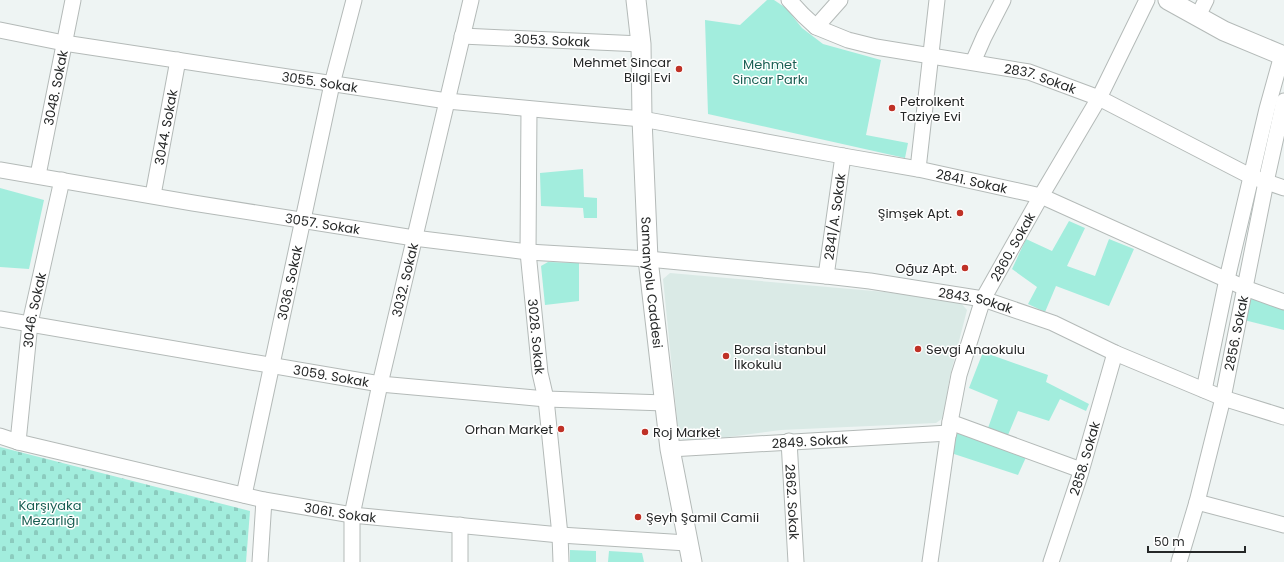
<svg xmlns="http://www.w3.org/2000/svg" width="1284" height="562" viewBox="0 0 1284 562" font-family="Poppins,sans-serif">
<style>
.built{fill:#daeae6}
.green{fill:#a2eddd}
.cemetery{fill:url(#cemetery-stones)}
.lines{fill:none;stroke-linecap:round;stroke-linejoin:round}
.minor-casing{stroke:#b4bab8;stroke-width:17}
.tertiary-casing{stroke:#b4bab8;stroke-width:21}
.minor{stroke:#fff;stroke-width:15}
.tertiary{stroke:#fff;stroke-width:19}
.poi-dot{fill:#bf3126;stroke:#fff;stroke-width:1.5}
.labels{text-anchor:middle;stroke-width:3;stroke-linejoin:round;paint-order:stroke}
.street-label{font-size:13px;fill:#252727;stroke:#fff}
.poi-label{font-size:13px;fill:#252727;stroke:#fff;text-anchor:start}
.park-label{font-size:13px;fill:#195f53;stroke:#fff}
</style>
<defs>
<pattern id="cemetery-stones" width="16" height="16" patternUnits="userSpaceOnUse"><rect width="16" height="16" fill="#a2eddd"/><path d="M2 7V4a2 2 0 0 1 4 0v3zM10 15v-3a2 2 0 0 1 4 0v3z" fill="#8bcbbe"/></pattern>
</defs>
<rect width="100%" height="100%" fill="#eef4f3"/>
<polygon class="built" points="670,273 885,292 960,302 967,310 950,376 943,418 936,423 781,430 690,442 679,438 663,279"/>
<g class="green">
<polygon points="767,0 774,0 786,8 802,28 823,44 881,60 866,135 908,143 905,158 708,114 705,20 740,25"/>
<polygon points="583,169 584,197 597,198 597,218 584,218 583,208 541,206 540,173"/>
<polygon points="0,188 44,200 29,269 0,267"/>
<polygon points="1069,221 1085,228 1067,266 1095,276 1109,239 1134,249 1109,306 1056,286 1045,312 1028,304 1037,287 1012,269 1026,239 1052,251"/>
<polygon points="548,262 579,263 579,301 545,305 541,266"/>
<polygon points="1249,298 1284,308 1284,330 1244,320"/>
<polygon points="983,352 1048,375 1046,382 1089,404 1086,411 1060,399 1049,421 1018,411 1008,435 988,428 998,400 969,388"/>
<polygon points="958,430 1027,455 1018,475 951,453"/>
<polygon points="570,550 596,551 596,562 570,562"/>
<polygon points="609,551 642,553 644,562 608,562"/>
</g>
<polygon class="cemetery" points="0,447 250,511 246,562 0,562"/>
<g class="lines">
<g class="minor-casing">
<g id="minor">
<path id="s1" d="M789 0 803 15 816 27 848 40 876 47 1029 72 1099 98 1252 177 1284 188"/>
<polyline points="1198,16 1206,0"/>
<polyline points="816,27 840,0"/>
<path id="s2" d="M0 30 64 43 447 101 642 119 843 156 918 169 1041 196 1245 288 1284 302"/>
<path id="s3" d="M462 36 641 44"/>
<polyline points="973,62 984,37 1003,0"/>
<path id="s4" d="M529 109 528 252 540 373 546 399 560 535 561 562"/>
<polyline points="918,169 937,0"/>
<path id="s5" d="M0 170 193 203 414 238 528 252 648 259 826 276 870 281 983 299 1053 323 1115 353 1223 398 1284 417"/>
<path id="s6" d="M38 175 73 0"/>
<path id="s7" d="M153 195 178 60"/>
<path id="s8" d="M826 276 843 156"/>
<path id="s9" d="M0 319 380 384 546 399 665 403"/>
<polyline points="1204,390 1227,279 1267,109 1282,55"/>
<polyline points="950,422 1081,470"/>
<path id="s10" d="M0 436 18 442 264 500 352 515 560 535 687 543"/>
<path id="s11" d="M789 441 796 562"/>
<path id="s12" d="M18 442 30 323 62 180"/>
<path id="s13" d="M670 449 949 433"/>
<path id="s14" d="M244 495 332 84 354 0"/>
<polyline points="1197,502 1284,525"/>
<polyline points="460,525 460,562"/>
<polyline points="260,562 264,500"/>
<path id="s15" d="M352 562V515L380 384 471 0"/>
<path id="s16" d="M930 562 950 422 959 375 983 299 1041 196 1099 98 1147 0"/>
<path id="s17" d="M1051 562 1080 475 1115 353"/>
<path id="s18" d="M1179 562 1197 502 1223 398 1266 182 1284 101"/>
</g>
</g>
<g class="tertiary-casing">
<g id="tertiary">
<path id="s19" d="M636 0 641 44 642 119 648 259 670 449 692 562"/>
<polyline points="1168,0 1224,31 1284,56"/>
</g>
</g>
<use href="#minor" class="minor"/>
<use href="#tertiary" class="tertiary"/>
</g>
<g class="poi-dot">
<circle cx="679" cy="69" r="4"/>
<circle cx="892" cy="108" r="4"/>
<circle cx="960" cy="213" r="4"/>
<circle cx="965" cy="268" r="4"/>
<circle cx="918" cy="349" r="4"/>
<circle cx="726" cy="356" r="4"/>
<circle cx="561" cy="429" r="4"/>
<circle cx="645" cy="432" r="4"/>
<circle cx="638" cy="517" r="4"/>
</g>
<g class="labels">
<g class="street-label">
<text dy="5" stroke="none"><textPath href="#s3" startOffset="90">3053. Sokak</textPath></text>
<text dy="5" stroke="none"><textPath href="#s1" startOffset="269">2837. Sokak</textPath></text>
<text dy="5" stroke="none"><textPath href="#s2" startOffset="324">3055. Sokak</textPath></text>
<text dy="5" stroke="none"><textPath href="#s6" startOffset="89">3048. Sokak</textPath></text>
<text dy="5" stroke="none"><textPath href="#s7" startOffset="69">3044. Sokak</textPath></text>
<text dy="5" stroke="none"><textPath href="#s2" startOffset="984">2841. Sokak</textPath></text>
<text dy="5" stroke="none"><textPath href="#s8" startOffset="60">2841/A. Sokak</textPath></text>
<text dy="5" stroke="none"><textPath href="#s5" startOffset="327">3057. Sokak</textPath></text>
<text dy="5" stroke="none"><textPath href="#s16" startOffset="329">2860. Sokak</textPath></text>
<text dy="5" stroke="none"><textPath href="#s15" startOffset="288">3032. Sokak</textPath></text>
<text dy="5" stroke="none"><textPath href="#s14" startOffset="217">3036. Sokak</textPath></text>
<text dy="5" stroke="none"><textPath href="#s19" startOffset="283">Samanyolu Caddesi</textPath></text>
<text dy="5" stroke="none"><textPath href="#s5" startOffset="985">2843. Sokak</textPath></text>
<text dy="5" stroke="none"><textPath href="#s12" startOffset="133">3046. Sokak</textPath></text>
<text dy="5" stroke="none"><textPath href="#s18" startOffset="236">2856. Sokak</textPath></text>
<text dy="5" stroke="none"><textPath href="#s4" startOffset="228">3028. Sokak</textPath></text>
<text dy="5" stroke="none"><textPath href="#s9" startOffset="336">3059. Sokak</textPath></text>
<text dy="5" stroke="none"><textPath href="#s13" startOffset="140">2849. Sokak</textPath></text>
<text dy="5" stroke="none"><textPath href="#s17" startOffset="109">2858. Sokak</textPath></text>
<text dy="5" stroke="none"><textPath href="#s11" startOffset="61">2862. Sokak</textPath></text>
<text dy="5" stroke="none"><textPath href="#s10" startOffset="349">3061. Sokak</textPath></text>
</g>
<g class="poi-label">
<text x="671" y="67" text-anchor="end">Mehmet Sincar<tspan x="671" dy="15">Bilgi Evi</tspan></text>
<text x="900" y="106">Petrolkent<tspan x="900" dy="15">Taziye Evi</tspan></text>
<text x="952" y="218" text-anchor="end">Şimşek Apt.</text>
<text x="957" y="273" text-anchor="end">Oğuz Apt.</text>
<text x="734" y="354">Borsa İstanbul<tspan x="734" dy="15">İlkokulu</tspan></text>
<text x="926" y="354">Sevgi Anaokulu</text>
<text x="553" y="434" text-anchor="end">Orhan Market</text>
<text x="653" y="437">Roj Market</text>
<text x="646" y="522">Şeyh Şamil Camii</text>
</g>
<g class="park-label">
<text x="770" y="69">Mehmet<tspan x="770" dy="15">Sincar Parkı</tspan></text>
<text x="50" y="510">Karşıyaka<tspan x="50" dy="15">Mezarlığı</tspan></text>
</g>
</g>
<path d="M1148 546v6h97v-6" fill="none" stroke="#252727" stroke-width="2"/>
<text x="1154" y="546" font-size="12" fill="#252727" stroke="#ffffff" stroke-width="3" paint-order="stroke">50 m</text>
</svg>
